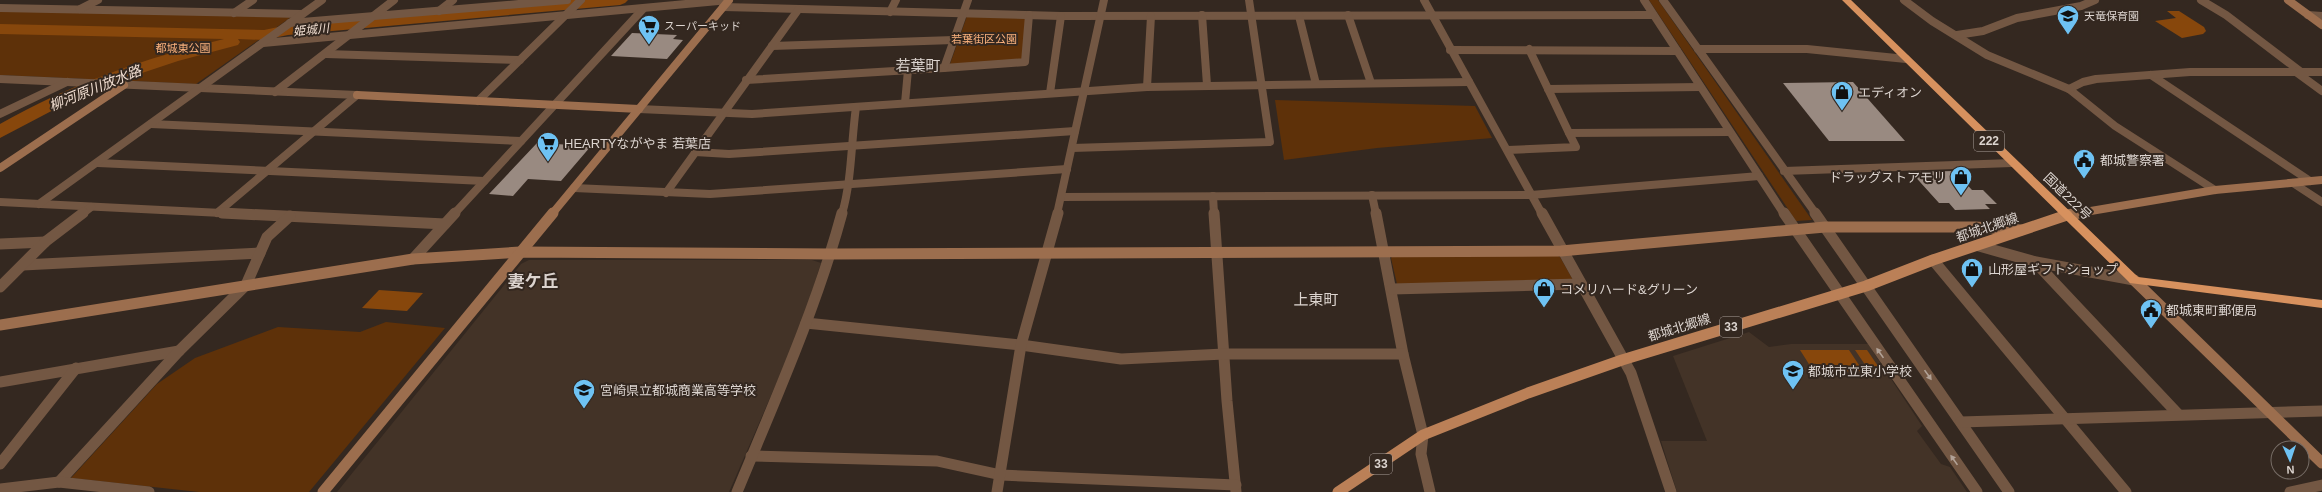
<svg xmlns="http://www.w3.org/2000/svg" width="2322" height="492" viewBox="0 0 2322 492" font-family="Helvetica,'Noto Sans JP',sans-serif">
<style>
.built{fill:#433327}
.green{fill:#5e3109}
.water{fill:#87470c}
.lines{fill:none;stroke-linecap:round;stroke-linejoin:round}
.river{fill:#87470c;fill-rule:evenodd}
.building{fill:#998a81}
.street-far1{stroke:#735743;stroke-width:8}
.street{stroke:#735743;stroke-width:11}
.secondary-far1{stroke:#9c6e4e;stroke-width:8}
.secondary{stroke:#9c6e4e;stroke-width:11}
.primary{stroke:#bb8057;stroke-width:11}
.highway{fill:#d7915e;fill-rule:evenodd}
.oneway{fill:#b2a297}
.labels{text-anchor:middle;stroke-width:4;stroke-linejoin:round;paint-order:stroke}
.far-poi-label{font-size:11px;fill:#dcd4cf;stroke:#342820;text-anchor:start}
.far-park-label{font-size:11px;fill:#fcb27d;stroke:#342820}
.far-water-label{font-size:12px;font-style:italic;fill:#f1ded1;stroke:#342820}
.shield{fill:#342820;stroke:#aaa09a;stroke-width:1}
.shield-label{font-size:12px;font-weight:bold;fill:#dcd4cf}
.poi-label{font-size:13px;fill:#dcd4cf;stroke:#342820;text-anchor:start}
.street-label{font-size:13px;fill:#dcd4cf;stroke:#342820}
.water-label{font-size:14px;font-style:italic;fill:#f1ded1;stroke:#342820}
.quarter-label{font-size:15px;fill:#dcd4cf;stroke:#342820}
.district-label{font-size:17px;font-weight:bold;fill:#dcd4cf;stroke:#342820}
</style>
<rect width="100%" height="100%" fill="#342820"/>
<g class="built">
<polygon points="529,260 812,260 821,263 800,329 729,492 337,492 521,264"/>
<polygon points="1749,332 1769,347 1791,344 1868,344 1922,426 1917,431 1941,464 1950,467 1967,492 1677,492 1661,441 1707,441 1673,356"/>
</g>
<g class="green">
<polygon points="1649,0 1658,0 1812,220 1796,221"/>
<polygon points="0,10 294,15 196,84 0,75"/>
<polygon points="967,16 1026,17 1022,60 950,64"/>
<polygon points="1275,100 1475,106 1492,138 1377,148 1284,160"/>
<polygon points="1556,255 1560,257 1573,280 1397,284 1391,258 1393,256"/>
<polygon points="386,322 445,328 309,492 199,492 71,478 157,384 195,358 278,327 360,332"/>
</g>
<g class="water">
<polygon points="2167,11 2179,11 2204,27 2206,31 2203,34 2182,38 2155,21 2176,18"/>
<polygon points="379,290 423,293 407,311 362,308"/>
<polygon points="1800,350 1849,350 1863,371 1814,372"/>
<polygon points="1855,350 1867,350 1882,372 1870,372"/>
</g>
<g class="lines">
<path class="river" d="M568 0H628L625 3 620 5 288 35 264 40 238 39 240 42 238 45 178 61 118 81 61 106 0 138V124C70 84 145 58 224 39L0 34V24L264 30 288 25Z"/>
</g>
<g class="building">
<polygon points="632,33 677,35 673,39 683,40 667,59 611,56"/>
<polygon points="1853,82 1905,141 1829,141 1783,83"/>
<polygon points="537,143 591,146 561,181 528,179 513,196 489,194"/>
<polygon points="1954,171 1972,190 1983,190 1997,204 1985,204 1990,209 1955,210 1949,203 1939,203 1911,172"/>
</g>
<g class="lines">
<g class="street-far1">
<polyline points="1424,0 1542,214"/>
<polyline points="1644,0 1784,214"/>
<polyline points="1663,0 1816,214"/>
<polyline points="1904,0 1932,21 1987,55 2069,89 2115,126 2215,190"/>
<polyline points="2201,0 2226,15 2301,72"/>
<polyline points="723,7 1061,16 1653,15"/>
<polyline points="0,8 302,14"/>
<polyline points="80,9 98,0"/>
<polyline points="439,11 453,0"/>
<polyline points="890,12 896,0"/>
<polyline points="234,13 253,0"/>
<polyline points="1202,15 1207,85"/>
<polyline points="1348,15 1371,83"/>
<polyline points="2308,15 2322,16"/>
<polyline points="1299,16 1316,84"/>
<polyline points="290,23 567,0"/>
<polyline points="1957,35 1983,31 2017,18 2081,6 2095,0"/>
<polyline points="263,43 729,0"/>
<polyline points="772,46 954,40"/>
<polyline points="1529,49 1569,133"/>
<polyline points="1698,49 1807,49 1906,59"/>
<polyline points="1450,50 1677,51"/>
<polyline points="326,54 520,60"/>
<polyline points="944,68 1025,62 1029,15"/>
<polyline points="2296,72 2322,91"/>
<polyline points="2151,75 2310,181"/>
<polyline points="0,79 357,95"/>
<polyline points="746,80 944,68 968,0"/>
<polyline points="1147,87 1151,16"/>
<polyline points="1548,89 1700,87"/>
<polyline points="2069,89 2083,82 2096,79 2190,72 2322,72"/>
<polyline points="275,92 394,0"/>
<polyline points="1050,93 1061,16"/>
<polyline points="478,101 581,0"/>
<polyline points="905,103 908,70"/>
<polyline points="639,109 752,114 1147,87 1469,82"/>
<polyline points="0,114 67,82"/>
<polyline points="151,124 521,141"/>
<polyline points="1072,148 1270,142 1249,0"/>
<polyline points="1508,150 1576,147 1569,133 1729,132"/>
<polyline points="695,152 729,154 1075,131"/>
<polyline points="98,163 484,181"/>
<polyline points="1784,171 2012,163"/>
<polyline points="2293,183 2322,202"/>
<polyline points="574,188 710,194 1067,169"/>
<polyline points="666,193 798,10"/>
<polyline points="1372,195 1376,214"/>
<polyline points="1213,196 1214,214"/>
<polyline points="1062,197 1531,195 1759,176"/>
<polyline points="0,202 242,214"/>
<polyline points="39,204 322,0"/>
<polyline points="217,213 357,95"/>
<polyline points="82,214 91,207"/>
<polyline points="454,214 643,9"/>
<path d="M842 214C852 179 851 143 856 107"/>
<polyline points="1057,214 1104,0"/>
</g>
<g class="street">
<polyline points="222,213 445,224"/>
<polyline points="1214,213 1227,401 1236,492"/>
<polyline points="1376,213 1403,354 1423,435 1421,454 1430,492"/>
<polyline points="1542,213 1631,373 1671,492"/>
<polyline points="1784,213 1977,492"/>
<polyline points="1815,213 2009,492"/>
<polyline points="0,244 45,242"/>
<polyline points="1979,246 2036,262 2134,280"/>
<polyline points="413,259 455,213"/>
<polyline points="1933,260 2126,492"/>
<polyline points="2035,262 2178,414"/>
<polyline points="23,265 260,253"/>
<polyline points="0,287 45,242 83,213"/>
<polyline points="1392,289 1580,284"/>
<polyline points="806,323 1021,345 1121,359 1224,354 1403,354"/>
<polyline points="0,382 179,351"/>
<polyline points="1961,422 2322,411"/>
<polyline points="751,456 937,461 1001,475 1236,485"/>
<polyline points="0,464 76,368"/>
<polyline points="59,482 179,351 246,285 267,237 290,216"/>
<polyline points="0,489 59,482 149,492"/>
<path d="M737 492C775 400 816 309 842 213"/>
<polyline points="997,492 1021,345 1058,213"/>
<polyline points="2290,492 2322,485"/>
</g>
<g class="secondary-far1">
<polyline points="2288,0 2322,25"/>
<polyline points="357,95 639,109"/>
<polyline points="0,168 124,85"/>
<polyline points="552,214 729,0"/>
<polyline points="2073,214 2215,190 2322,180"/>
</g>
<g class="secondary">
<polyline points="2067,215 2079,213"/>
<polyline points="2134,280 2322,463"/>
<polyline points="0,325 413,259 520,252 831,254 1561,251 1825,227 1975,227 2021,230"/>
<polyline points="323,492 553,213"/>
</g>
<polyline class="primary" points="1338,492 1423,435 1528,393 1622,360 1866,286 1933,260 2067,215"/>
<polygon class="highway" points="1842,0 1851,0 2138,277 2322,300 2322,308 2130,283"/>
</g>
<defs><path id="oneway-solid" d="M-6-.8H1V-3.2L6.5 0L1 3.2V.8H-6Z"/></defs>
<g class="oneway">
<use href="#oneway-solid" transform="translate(1880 353) rotate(-125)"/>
<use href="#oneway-solid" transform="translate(1928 375) rotate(55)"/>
<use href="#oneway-solid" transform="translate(1954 460) rotate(-125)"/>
</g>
<defs>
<g id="school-pin" transform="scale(1.15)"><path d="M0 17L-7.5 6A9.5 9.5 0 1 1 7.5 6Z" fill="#6ec2f3" stroke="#342820"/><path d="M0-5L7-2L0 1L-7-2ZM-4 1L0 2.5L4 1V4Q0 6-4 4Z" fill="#111"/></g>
<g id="supermarket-pin" transform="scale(1.15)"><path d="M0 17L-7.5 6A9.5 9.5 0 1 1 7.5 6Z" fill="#6ec2f3" stroke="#342820"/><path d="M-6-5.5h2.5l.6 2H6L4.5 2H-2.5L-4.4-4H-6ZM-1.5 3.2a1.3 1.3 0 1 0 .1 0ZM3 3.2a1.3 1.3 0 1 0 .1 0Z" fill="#111"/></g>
<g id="shop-pin" transform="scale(1.15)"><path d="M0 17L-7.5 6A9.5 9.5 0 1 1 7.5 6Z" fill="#6ec2f3" stroke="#342820"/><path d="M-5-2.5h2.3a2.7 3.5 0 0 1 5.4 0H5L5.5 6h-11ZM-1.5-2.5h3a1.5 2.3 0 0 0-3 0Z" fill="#111"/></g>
<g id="civic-pin" transform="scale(1.15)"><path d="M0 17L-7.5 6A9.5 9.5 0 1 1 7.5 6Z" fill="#6ec2f3" stroke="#342820"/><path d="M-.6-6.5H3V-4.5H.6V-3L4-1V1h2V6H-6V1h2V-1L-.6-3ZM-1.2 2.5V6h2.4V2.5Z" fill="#111"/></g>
</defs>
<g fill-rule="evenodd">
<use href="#school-pin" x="2068" y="16"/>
<use href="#supermarket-pin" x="649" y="26"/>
<use href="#shop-pin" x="1842" y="92"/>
<use href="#supermarket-pin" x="548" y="143"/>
<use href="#civic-pin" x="2084" y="160"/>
<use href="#shop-pin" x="1961" y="177"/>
<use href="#shop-pin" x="1972" y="269"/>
<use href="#shop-pin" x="1544" y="289"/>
<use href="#civic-pin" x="2151" y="310"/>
<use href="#school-pin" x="1793" y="371"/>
<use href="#school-pin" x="584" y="390"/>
</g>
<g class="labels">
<g class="far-poi-label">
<text x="2084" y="20">天竜保育園</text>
<text x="664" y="30">スーパーキッド</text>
</g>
<g class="far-park-label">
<text x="984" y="43">若葉街区公園</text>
<text x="183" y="52">都城東公園</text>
</g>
<g class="far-water-label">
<text transform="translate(311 30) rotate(-6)" y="4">姫城川</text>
</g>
<g class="shield">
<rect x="1974" y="131" width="30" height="20" rx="3"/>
<rect x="1720" y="317" width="22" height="20" rx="3"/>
<rect x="1370" y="454" width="22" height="20" rx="3"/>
</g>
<g class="shield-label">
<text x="1989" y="145">222</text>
<text x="1731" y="331">33</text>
<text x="1381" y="468">33</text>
</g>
<g class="poi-label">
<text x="1858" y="97">エディオン</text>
<text x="564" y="148">HEARTYながやま 若葉店</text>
<text x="2100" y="165">都城警察署</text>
<text x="1946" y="182" text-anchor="end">ドラッグストアモリ</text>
<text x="1988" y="274">山形屋ギフトショップ</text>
<text x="1560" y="294">コメリハード&amp;グリーン</text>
<text x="2166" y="315">都城東町郵便局</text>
<text x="1808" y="376">都城市立東小学校</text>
<text x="600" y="395">宮崎県立都城商業高等学校</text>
</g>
<g class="street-label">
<text transform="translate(2068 196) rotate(44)" y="5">国道222号</text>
<text transform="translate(1987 227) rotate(-19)" y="5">都城北郷線</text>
<text transform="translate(1679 327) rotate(-17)" y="5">都城北郷線</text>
</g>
<g class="water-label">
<text transform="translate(95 88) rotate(-22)" y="5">柳河原川放水路</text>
</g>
<g class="quarter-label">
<text x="918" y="71">若葉町</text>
<text x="1316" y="305">上東町</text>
</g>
<g class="district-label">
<text x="533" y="287">妻ケ丘</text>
</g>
</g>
<g transform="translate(2290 460) rotate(177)"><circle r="19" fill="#342820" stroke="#776d66"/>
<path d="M0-3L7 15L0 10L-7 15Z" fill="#6ec2f3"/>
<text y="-6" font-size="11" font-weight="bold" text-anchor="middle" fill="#dcd4cf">N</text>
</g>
</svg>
